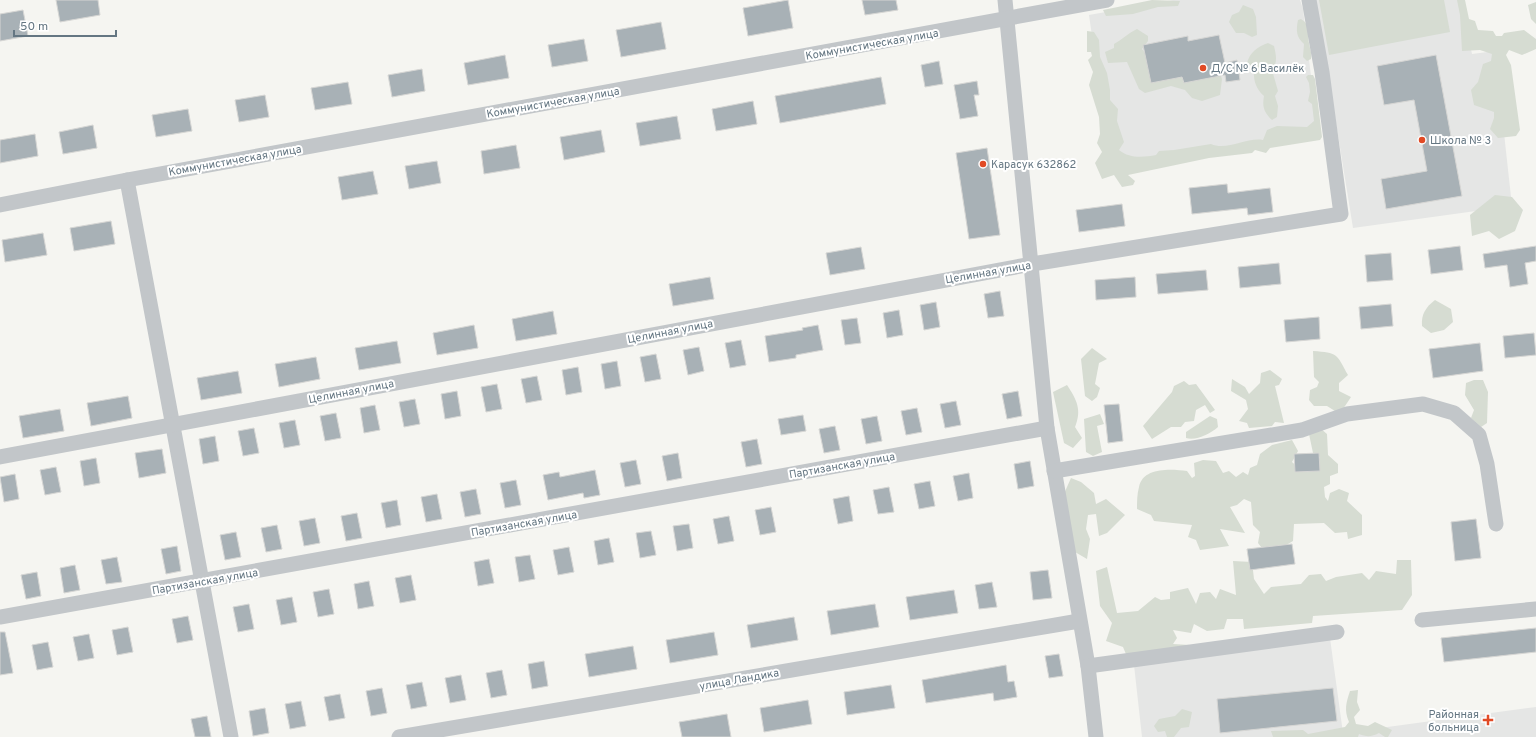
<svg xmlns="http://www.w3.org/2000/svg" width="1536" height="737" viewBox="0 0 1536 737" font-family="Overpass,sans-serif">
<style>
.built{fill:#e5e6e5}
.green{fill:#d6dcd2}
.building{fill:#a8b1b6;stroke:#d6d6d4}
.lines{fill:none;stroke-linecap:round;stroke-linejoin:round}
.minor{stroke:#c2c6c9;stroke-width:15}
.poi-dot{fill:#e14a25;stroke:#fff;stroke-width:1.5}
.labels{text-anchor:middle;stroke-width:4;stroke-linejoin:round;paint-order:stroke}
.street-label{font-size:11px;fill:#647682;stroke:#fff}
.poi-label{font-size:11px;fill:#647682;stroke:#fff;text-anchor:start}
</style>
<rect width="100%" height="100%" fill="#f5f5f1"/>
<g class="built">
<polygon points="1173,0 1300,0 1303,9 1318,135 1122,168 1104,120 1089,15"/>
<polygon points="1312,0 1461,0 1472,54 1495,51 1512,206 1353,228 1328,73"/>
<polygon points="1329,631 1343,733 1536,707 1536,737 1142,737 1133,656"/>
</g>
<g class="green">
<polygon points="1152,0 1180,1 1178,6 1158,7 1133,14 1106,16 1103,10"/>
<polygon points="1319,0 1444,0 1450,32 1329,55"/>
<polygon points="1457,0 1465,0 1469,19 1475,21 1478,30 1493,31 1496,36 1502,36 1504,33 1524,30 1536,39 1536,49 1522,55 1509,50 1506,55 1511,65 1520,130 1516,136 1498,138 1490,129 1494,118 1494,112 1474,105 1471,90 1478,82 1483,64 1491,61 1492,54 1480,50 1462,51 1460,15"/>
<polygon points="1536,2 1536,24 1531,19 1528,5"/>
<polygon points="1243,5 1253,9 1256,17 1257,35 1252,37 1244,33 1236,33 1229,22 1232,15 1239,12"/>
<path d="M1301 19C1311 25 1307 33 1309 43 1310 50 1312 52 1311 59L1307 61 1303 57 1304 44C1296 37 1296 30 1298 20Z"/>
<path d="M1137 29 1148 36V41L1142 49 1148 57 1218 68 1222 79 1220 95 1202 101 1192 98 1185 90 1171 86 1145 93 1139 89 1127 62 1108 63 1105 52 1114 48V44C1122 40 1128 33 1137 29Z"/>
<path d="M1087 31 1094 32 1099 40 1100 57 1107 73 1110 90V100L1118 109 1117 121 1124 142 1119 150C1130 159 1144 157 1156 155L1159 151 1174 150 1211 144C1227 151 1247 137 1263 140L1267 130 1277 126 1307 127 1314 121 1312 104 1308 101 1310 92 1309 83 1306 77 1308 75H1313L1315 79 1322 137 1320 140 1270 148 1266 153 1255 150 1252 153 1209 158 1128 175 1135 181 1133 185 1122 187 1114 175 1102 179 1095 163 1102 152 1097 143 1100 134 1099 117 1089 85 1093 72 1088 60 1092 56 1091 52H1087Z"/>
<path d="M1268 43 1274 46C1276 55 1278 62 1272 70L1278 91 1275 96 1278 106 1277 117 1272 120C1264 112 1262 107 1264 96 1255 88 1253 79 1254 67L1247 63C1250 52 1257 47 1268 43Z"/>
<polygon points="1495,195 1512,197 1523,210 1515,231 1499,239 1489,231 1472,236 1470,215"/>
<path d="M1435 300 1451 309 1453 322 1444 330 1431 333 1422 326C1421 314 1426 307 1435 300Z"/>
<polygon points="1092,348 1107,359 1099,363 1095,384 1100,388 1097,397 1092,401 1085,396 1081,359"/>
<path d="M1313 351C1338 353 1336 353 1348 375L1339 383V391L1351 397 1343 409 1335 411 1327 406H1314L1309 400 1310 390 1317 387 1319 382 1314 377Z"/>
<polygon points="1270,370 1282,379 1279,385 1275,386 1284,423 1275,422 1272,426 1249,428 1247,423 1239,421 1248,409 1246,400 1231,391 1232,379 1245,387 1249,394 1260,383 1261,373"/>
<polygon points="1474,380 1483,380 1488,392 1487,423 1481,427 1471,418 1474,410 1465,395 1466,383"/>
<polygon points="1184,381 1189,385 1196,384 1215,410 1210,413 1205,405 1196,410 1194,421 1185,422 1181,427 1171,427 1152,439 1143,426 1172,392 1174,386"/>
<path d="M1067 385C1077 400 1082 410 1075 427L1082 438 1073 448 1064 443 1053 392Z"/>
<polygon points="1100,414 1104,424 1097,426 1102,452 1093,456 1086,452 1084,419"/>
<path d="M1210 416 1217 419 1218 427C1210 434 1196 441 1186 438V432Z"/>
<path d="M1320 428 1327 434 1328 455 1338 464V473L1330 476V484L1324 487 1325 497 1328 501 1330 493 1339 489 1349 493 1347 501 1362 515V535L1348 539 1347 532 1335 533 1324 523 1294 524 1293 541 1268 556 1258 543 1260 532 1253 525 1251 502 1244 499 1237 505 1230 507 1245 533 1220 529 1229 546 1200 550 1196 540 1188 537 1192 525 1154 521 1151 515 1137 509C1137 502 1137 494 1139 487 1143 467 1171 469 1187 471L1192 478 1195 476 1194 463 1203 460 1216 461 1223 473 1229 471 1236 477 1243 472 1248 475 1250 468 1257 465 1260 454 1272 445 1292 440 1298 451 1292 462 1301 470 1317 465 1320 457 1313 453 1309 434Z"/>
<polygon points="1071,478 1081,482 1094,493 1096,504 1106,499 1125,515 1107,533 1099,536 1096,514 1088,515 1086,529 1090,539 1087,559 1075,552 1063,496"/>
<polygon points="1397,560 1411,560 1412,595 1402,610 1313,616 1312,623 1244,629 1243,619 1227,619 1224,629 1207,631 1194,624 1191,633 1173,630 1177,638 1173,644 1190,645 1128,659 1123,647 1106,641 1112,623 1100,606 1096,571 1107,567 1117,613 1138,611 1155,597 1161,600 1170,599 1170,592 1188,588 1196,604 1200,593 1210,592 1216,599 1220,589 1236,595 1233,561 1252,562 1254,579 1264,594 1271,587 1301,584 1309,575 1321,574 1326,581 1336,577 1362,573 1369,580 1376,571 1396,574"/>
<path d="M1358 690 1357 702 1360 710 1354 717 1356 724 1368 726 1375 722 1392 730 1388 737H1385L1379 733C1371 737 1367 737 1359 734L1358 737H1273L1271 731 1303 730 1308 734 1345 727 1349 722C1344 710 1346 703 1350 691Z"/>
<polygon points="1182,709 1192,712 1189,727 1181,728 1174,737 1167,737 1165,731 1158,732 1154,726 1159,719 1175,716"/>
</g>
<g class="building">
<polygon points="56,0 98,0 100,15 60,22"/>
<polygon points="788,0 793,28 748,36 743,8"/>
<polygon points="862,0 896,0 898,10 865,15"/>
<polygon points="23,10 28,36 0,41 0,14"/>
<polygon points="661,22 666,49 621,57 616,30"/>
<polygon points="1219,35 1225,63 1237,60 1240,80 1226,82 1225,75 1184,83 1182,77 1151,83 1143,45 1188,36 1188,41"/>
<polygon points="584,39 588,61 552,67 548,45"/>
<polygon points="505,55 509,78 468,85 464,63"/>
<polygon points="1436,55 1462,196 1386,209 1381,179 1427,171 1414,100 1384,105 1377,66"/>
<polygon points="939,61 943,84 925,87 921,65"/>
<polygon points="422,69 425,91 392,97 388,75"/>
<polygon points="881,77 886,104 780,123 775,96"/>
<polygon points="977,81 979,95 974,95 978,116 960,119 954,85"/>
<polygon points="348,82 352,104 315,110 311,88"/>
<polygon points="265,95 269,117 239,122 235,100"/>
<polygon points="753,101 757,124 716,131 712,109"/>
<polygon points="188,109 192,131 156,137 152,115"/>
<polygon points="677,116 681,139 640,146 636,123"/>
<polygon points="93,125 97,148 63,154 59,132"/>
<polygon points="601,130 605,152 564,160 560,137"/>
<polygon points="35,134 38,156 0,163 0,140"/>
<polygon points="516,145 520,168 484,174 481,151"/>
<polygon points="987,148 1000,235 969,239 956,153"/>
<polygon points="437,161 441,183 409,189 405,166"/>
<polygon points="373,171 378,194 342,200 338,177"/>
<polygon points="1227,184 1228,193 1270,188 1273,212 1248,215 1247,208 1192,214 1189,188"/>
<polygon points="1122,204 1125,226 1079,232 1076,210"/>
<polygon points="111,221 115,244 74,251 70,228"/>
<polygon points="43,233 47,255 5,262 2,240"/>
<polygon points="1460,246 1463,270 1431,274 1428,250"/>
<polygon points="1536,246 1536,261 1525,263 1528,284 1510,287 1507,265 1485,268 1483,254"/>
<polygon points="861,247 865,269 830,275 826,253"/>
<polygon points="1391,253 1393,280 1367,282 1365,255"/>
<polygon points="1279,263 1281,284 1240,288 1238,267"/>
<polygon points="1206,270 1208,290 1158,294 1156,274"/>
<polygon points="710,277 714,299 673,306 669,284"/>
<polygon points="1135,277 1136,297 1096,300 1095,280"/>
<polygon points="1000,291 1004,316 988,318 984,294"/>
<polygon points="936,302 940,327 924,330 920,305"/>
<polygon points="1391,304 1393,326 1361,329 1359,307"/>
<polygon points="899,310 903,335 887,338 883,313"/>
<polygon points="553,311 557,334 516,341 512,319"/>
<polygon points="1319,317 1320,339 1286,342 1284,320"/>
<polygon points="857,318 861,343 845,345 841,320"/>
<polygon points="474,325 478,348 437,355 433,333"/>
<polygon points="818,325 823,350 796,355 796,358 769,362 765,336 803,330 802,328"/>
<polygon points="1534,333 1536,355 1505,358 1503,336"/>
<polygon points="741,340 746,365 730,368 725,343"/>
<polygon points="397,341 401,363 359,370 355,348"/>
<polygon points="1480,343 1483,371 1433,378 1429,349"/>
<polygon points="699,347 704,371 688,375 683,350"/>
<polygon points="656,354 661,379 645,382 640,357"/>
<polygon points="316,357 320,379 279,387 275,364"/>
<polygon points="617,361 621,386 605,389 601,364"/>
<polygon points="578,367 582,392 566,395 562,370"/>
<polygon points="238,371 242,393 201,400 197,378"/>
<polygon points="537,376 542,400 526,403 521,379"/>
<polygon points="497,384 502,409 486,412 481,387"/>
<polygon points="457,391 461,416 445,419 441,394"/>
<polygon points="1018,391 1022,416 1007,419 1002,394"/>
<polygon points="128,396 132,418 91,426 87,403"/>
<polygon points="415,399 420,424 404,427 399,402"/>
<polygon points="956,401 961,425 945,428 940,404"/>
<polygon points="1119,404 1123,441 1108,443 1104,405"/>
<polygon points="375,405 380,430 364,433 360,408"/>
<polygon points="917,408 922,432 906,435 901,411"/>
<polygon points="60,409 64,431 23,438 19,416"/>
<polygon points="336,413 341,438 325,441 320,416"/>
<polygon points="803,415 806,431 781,435 778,419"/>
<polygon points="877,416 882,441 866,444 861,419"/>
<polygon points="295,420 300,445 284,448 279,423"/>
<polygon points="835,426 840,450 824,453 819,429"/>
<polygon points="254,428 259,453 243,456 238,431"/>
<polygon points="215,436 219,461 203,464 199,439"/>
<polygon points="757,439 762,464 746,467 741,442"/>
<polygon points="162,449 166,473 139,478 135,453"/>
<polygon points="678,453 682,478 667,481 662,456"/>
<polygon points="1319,453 1320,471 1295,472 1294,454"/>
<polygon points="96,458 100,483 84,486 80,461"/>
<polygon points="636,460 641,484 625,487 620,463"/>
<polygon points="1030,461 1034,486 1018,489 1014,464"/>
<polygon points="56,467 61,492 45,495 40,470"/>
<polygon points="595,470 600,495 584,498 583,493 548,500 543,475 559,472 560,477"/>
<polygon points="969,473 973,498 958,501 953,476"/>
<polygon points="15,474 19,499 4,502 0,477"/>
<polygon points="516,480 521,505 505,508 500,483"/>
<polygon points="930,481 935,506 919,509 914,484"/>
<polygon points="889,487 894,512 878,514 873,490"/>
<polygon points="476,489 481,514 465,517 460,492"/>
<polygon points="437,494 442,519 426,522 421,497"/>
<polygon points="849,496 853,521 838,524 833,499"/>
<polygon points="397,500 401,525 386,528 381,503"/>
<polygon points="771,507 776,532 760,535 755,510"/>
<polygon points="357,513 362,538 346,541 341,516"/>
<polygon points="729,516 734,541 718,544 713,519"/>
<polygon points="315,518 320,543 304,546 299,521"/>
<polygon points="1476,519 1481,558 1455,561 1451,522"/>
<polygon points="689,524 693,548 677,551 673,526"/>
<polygon points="277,525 282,549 266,552 261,528"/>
<polygon points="651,531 656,555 640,558 636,533"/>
<polygon points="236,532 241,557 225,560 220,535"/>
<polygon points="609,538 614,562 598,565 594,541"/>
<polygon points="1292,544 1295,564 1250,570 1247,549"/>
<polygon points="177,546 181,571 166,574 161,549"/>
<polygon points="569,547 574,572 558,575 553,550"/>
<polygon points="530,555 535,579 519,582 515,557"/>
<polygon points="117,557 122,582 106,584 101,560"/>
<polygon points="489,559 494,583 478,586 474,562"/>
<polygon points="75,565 80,590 64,593 60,568"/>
<polygon points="1048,570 1052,598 1033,600 1030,572"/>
<polygon points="37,572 41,596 26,599 21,575"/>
<polygon points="411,575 416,600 400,603 395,578"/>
<polygon points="369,581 374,606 358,609 354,584"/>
<polygon points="992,582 997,607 979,609 975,585"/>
<polygon points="329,589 334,614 318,617 313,592"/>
<polygon points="954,590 958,613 910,620 906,597"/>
<polygon points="292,597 297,622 281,625 276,600"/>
<polygon points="249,604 254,629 238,632 233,607"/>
<polygon points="875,604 879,627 831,635 827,611"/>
<polygon points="188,616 193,640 177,643 172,619"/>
<polygon points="794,617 798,640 751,648 747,625"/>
<polygon points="128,627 133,652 117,655 112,630"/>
<polygon points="1536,628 1536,652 1444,662 1441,638"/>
<polygon points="0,632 5,632 13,673 0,675"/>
<polygon points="714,632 718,655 670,663 666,640"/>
<polygon points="89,634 94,658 78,661 73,637"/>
<polygon points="48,642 53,667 37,670 32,645"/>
<polygon points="633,646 637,669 589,677 585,654"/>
<polygon points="1059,654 1063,676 1049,678 1045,656"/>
<polygon points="544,661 548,686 532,689 528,664"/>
<polygon points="1006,665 1008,682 1014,681 1017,697 994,701 993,693 926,703 922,680"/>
<polygon points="502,670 507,695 491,698 486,673"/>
<polygon points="461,675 466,700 450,703 445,678"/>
<polygon points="422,682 427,706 411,709 406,685"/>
<polygon points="891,685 895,708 847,715 844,692"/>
<polygon points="382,688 387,713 371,716 366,691"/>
<polygon points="1333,688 1337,721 1220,733 1217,699"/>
<polygon points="340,694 345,718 329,721 324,697"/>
<polygon points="808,700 812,724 764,732 760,708"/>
<polygon points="301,701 306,726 290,729 285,704"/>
<polygon points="265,708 269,733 253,736 249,711"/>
<polygon points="727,714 731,737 682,737 679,722"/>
<polygon points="207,716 211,737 195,737 191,719"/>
</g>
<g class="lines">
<g class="minor">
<polyline points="1005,0 1047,428 1088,666 1096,737"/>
<polyline points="127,180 231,737"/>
<polyline points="0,205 127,180 1107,0"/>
<polyline points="0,457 1032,264 1341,214 1322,72 1309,0"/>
<polyline points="1054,471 1302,430 1347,414 1423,404 1454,413 1479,435 1487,464 1496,524"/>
<polyline points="0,617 1047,428"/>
<polyline points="1422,620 1536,609"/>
<polyline points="1088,666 1337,632"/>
<polyline points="399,737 1079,621"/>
</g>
</g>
<g class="poi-dot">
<circle cx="1203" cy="68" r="4"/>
<circle cx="1422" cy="140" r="4"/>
<circle cx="983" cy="164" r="4"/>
<path d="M1486 714h4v4h4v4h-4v4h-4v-4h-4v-4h4z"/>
</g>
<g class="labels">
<g class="street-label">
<text transform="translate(872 44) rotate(-10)" y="4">Коммунистическая улица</text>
<text transform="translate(553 102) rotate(-10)" y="4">Коммунистическая улица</text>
<text transform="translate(235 160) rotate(-10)" y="4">Коммунистическая улица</text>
<text transform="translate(988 272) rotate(-10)" y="4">Целинная улица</text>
<text transform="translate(670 331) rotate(-11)" y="4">Целинная улица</text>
<text transform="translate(351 391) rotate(-11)" y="4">Целинная улица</text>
<text transform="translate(842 465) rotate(-10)" y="4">Партизанская улица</text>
<text transform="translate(524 523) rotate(-10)" y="4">Партизанская улица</text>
<text transform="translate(205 581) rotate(-10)" y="4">Партизанская улица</text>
<text transform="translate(739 679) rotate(-10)" y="4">улица Ландика</text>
</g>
<g class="poi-label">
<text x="1211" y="72">Д/С № 6 Василёк</text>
<text x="1430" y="144">Школа № 3</text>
<text x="991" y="168">Карасук 632862</text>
<text x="1479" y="718" text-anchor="end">Районная<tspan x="1479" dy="13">больница</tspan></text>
</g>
</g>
<path d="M14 30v6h102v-6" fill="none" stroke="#647682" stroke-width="2"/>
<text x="20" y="30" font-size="12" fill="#647682" stroke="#ffffff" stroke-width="3" paint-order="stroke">50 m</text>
</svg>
